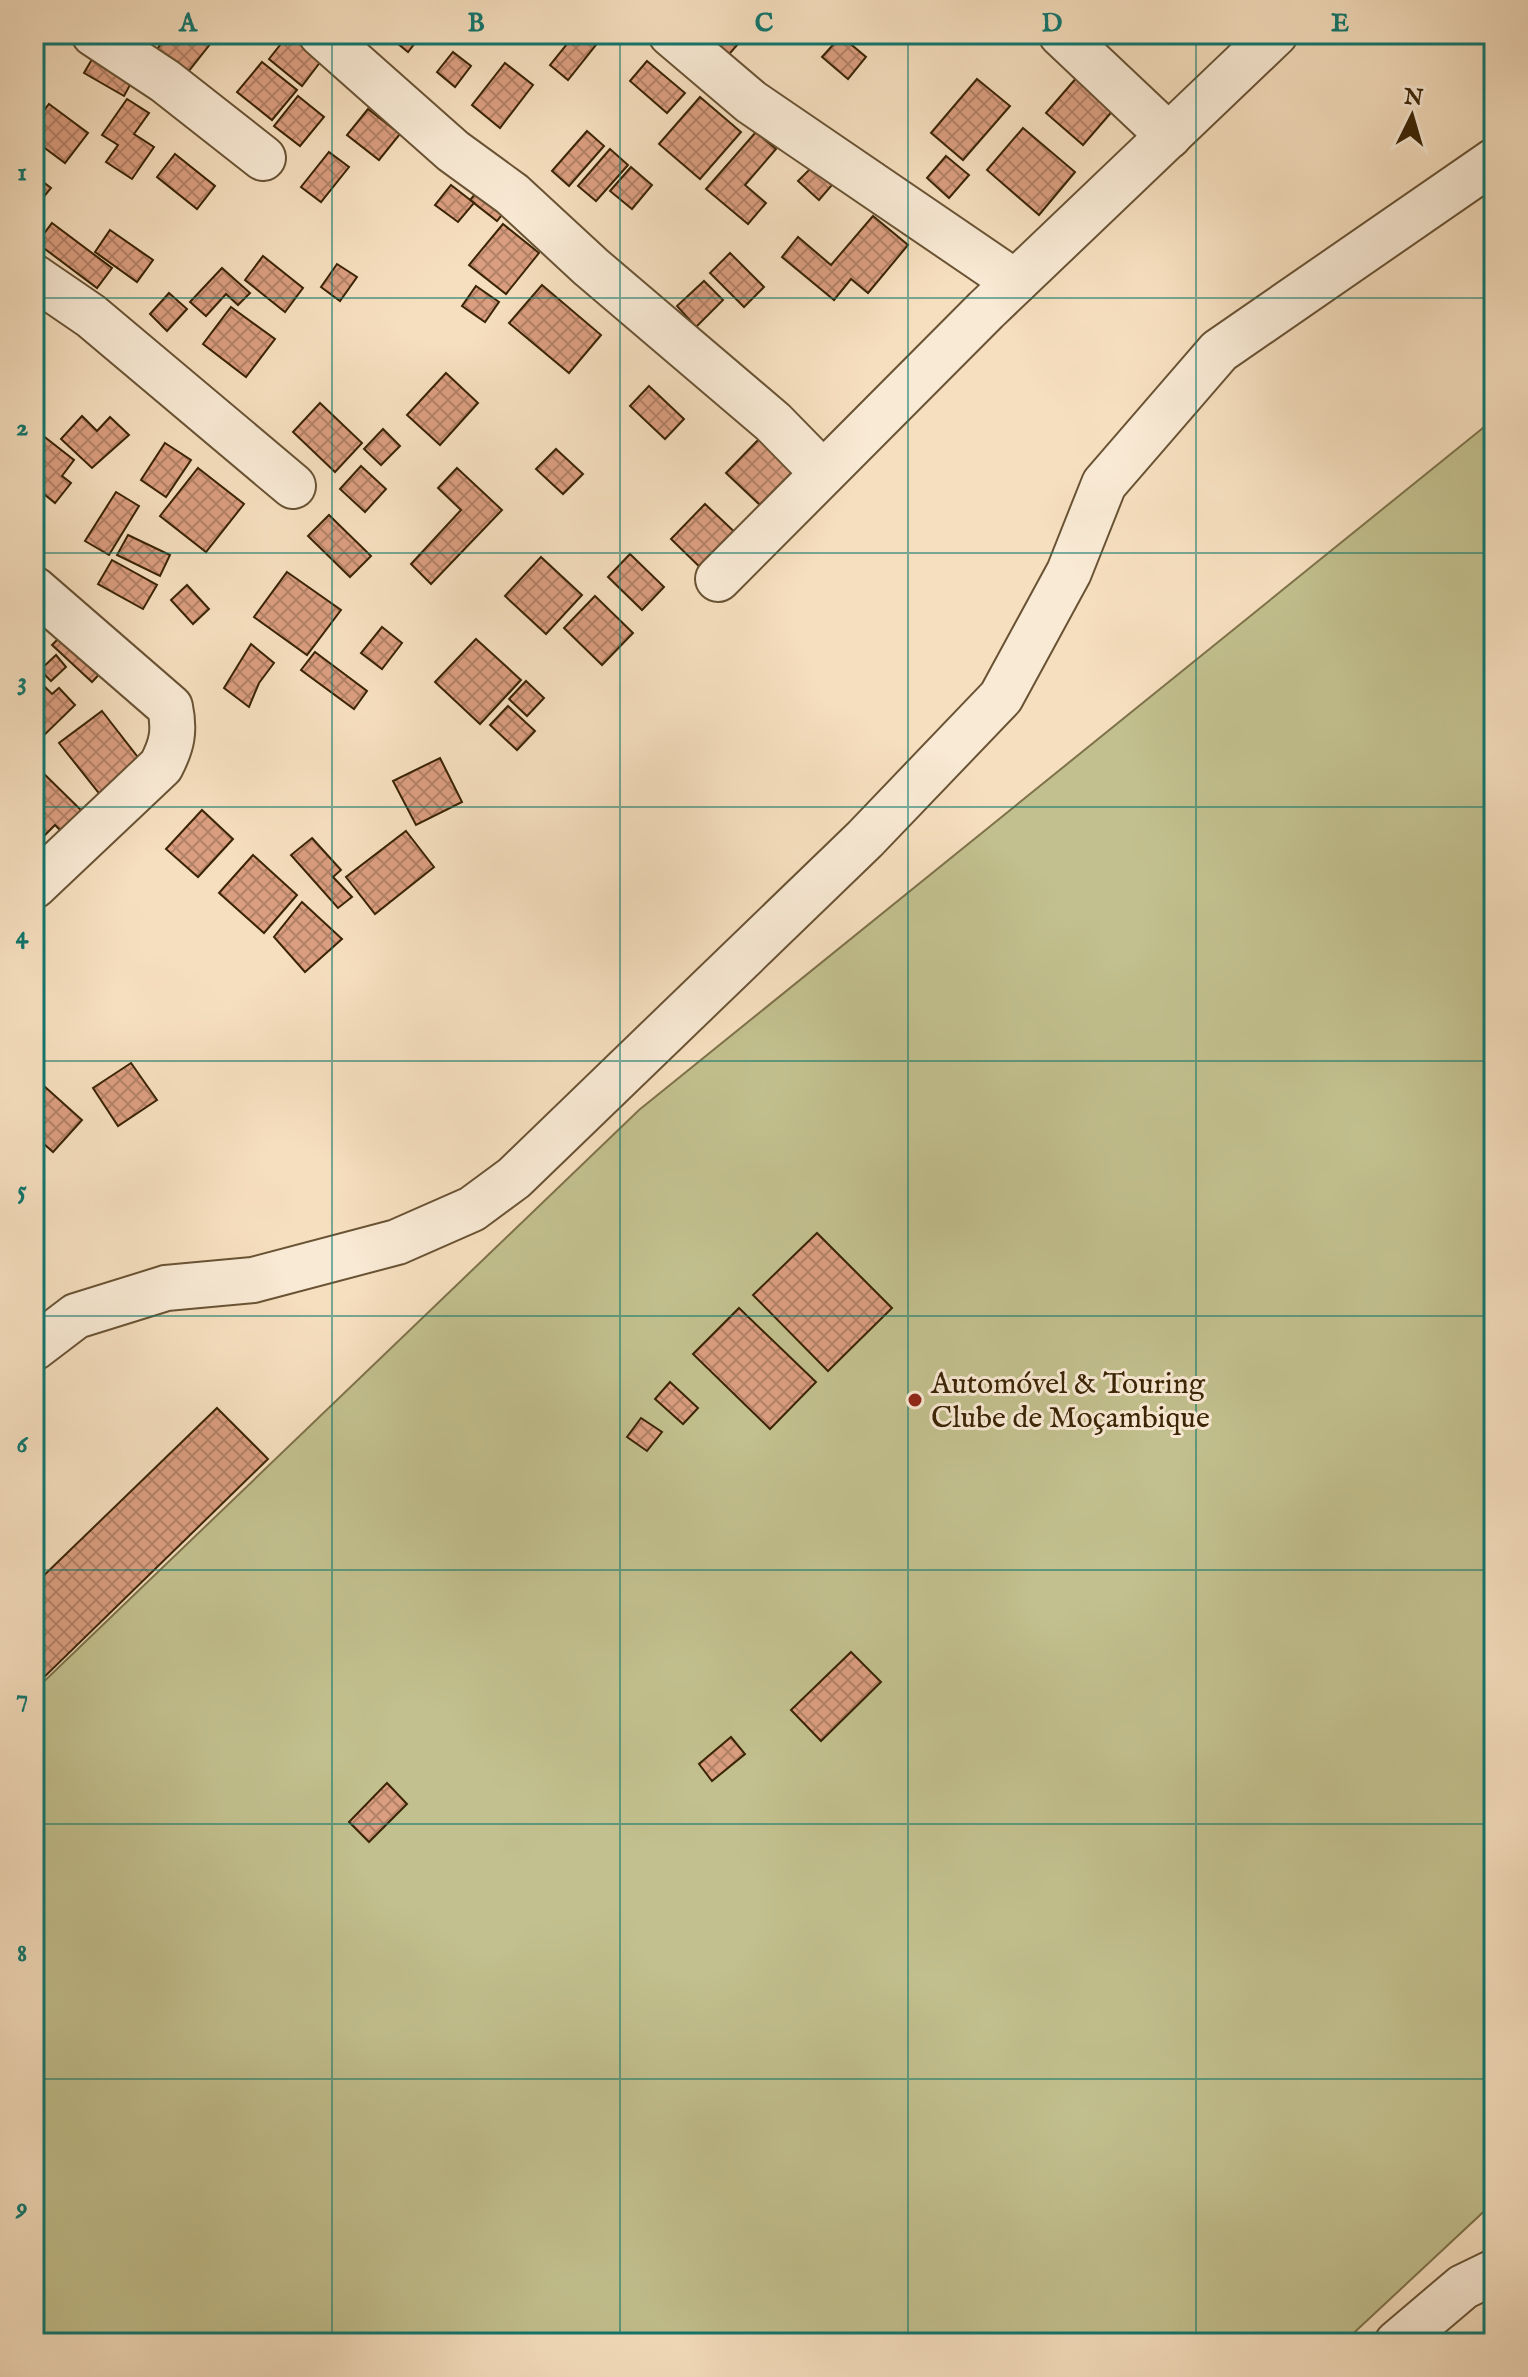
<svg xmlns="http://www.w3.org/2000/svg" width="1528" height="2377" viewBox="0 0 1528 2377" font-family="'IM FELL English',serif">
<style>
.green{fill:#c2c08e;stroke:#7e724a;stroke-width:2}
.building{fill:url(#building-cross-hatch);stroke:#3a2405;stroke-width:2}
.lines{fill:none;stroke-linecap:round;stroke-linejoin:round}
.minor-casing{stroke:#695334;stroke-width:48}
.minor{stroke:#f9ead5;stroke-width:44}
.grid{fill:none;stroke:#0f766e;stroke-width:2;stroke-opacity:0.55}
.poi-dot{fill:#8f2418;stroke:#f9ead5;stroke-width:3}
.labels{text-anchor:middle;stroke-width:6;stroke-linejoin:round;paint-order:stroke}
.poi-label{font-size:30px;fill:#3a2405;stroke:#f9ead5;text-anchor:start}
.neatline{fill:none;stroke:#0f766e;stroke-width:3}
.grid-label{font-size:26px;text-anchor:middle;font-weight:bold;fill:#0f766e}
</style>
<defs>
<pattern id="building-cross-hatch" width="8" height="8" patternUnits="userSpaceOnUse" patternTransform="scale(2)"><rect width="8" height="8" fill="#db9e80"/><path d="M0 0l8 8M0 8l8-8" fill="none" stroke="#b38167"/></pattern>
</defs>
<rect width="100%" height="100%" fill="#f6dfbf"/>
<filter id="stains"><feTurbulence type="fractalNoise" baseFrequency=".0025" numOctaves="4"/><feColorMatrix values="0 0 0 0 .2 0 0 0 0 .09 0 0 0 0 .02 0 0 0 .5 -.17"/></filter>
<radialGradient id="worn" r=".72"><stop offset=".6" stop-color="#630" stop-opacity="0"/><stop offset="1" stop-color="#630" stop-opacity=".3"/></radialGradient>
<polygon class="green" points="1494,419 1494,2202 1343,2343 34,2343 34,1691 639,1110"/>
<g class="building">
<polygon points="169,34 210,34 215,38 184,77 153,54"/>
<polygon points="386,34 422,34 408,52"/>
<polygon points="575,34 603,36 568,80 550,65"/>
<polygon points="691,34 747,34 722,62"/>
<polygon points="288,35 321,61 302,86 269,59"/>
<polygon points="841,36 866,57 848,79 822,57"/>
<polygon points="453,52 471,66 455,87 437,72"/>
<polygon points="95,54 135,76 124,96 84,73"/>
<polygon points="647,61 685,93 667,113 630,81"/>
<polygon points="262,62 297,90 272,120 237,92"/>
<polygon points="505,63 533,85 500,128 472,105"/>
<polygon points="1078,76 1115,108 1083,145 1046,113"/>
<polygon points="977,79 1010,106 963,160 931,133"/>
<polygon points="298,96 324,117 300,146 274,126"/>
<polygon points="700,97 741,132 700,179 659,144"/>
<polygon points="127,99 149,113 134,134 154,147 132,179 106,162 118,145 102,135"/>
<polygon points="49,104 88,133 65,163 34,140 34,123"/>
<polygon points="368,109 400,134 379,160 347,135"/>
<polygon points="1023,128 1075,172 1039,215 987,170"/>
<polygon points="587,131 604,146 569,186 552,171"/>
<polygon points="756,132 776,149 745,185 766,203 748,224 706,189"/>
<polygon points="610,149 628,165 596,201 578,186"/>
<polygon points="329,152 349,167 321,202 301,187"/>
<polygon points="175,154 215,186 197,209 157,177"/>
<polygon points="946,156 969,175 949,198 927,178"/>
<polygon points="631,167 652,185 632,209 610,191"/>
<polygon points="811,168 832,185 819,200 798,181"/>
<polygon points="34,175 51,188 34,209"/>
<polygon points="486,181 512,202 497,221 470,200"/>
<polygon points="451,185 474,203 458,222 435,205"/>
<polygon points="873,216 908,245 868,293 851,279 834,300 782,257 798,237 831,265"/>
<polygon points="52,223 112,268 97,288 37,243"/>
<polygon points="503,224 539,253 506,294 469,265"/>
<polygon points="110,230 153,260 137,282 95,252"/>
<polygon points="730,253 764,287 744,307 710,273"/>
<polygon points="263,256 303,288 285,312 245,280"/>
<polygon points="337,264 357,277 340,301 321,287"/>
<polygon points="222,268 250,293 238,305 226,294 206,316 190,302"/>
<polygon points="704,281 723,300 696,327 677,306"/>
<polygon points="542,285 601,335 569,373 509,323"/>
<polygon points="476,286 499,302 485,322 462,306"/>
<polygon points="169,293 187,309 167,331 150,314"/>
<polygon points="231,307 275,339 246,377 203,344"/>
<polygon points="446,373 478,403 440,445 407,415"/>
<polygon points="649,386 684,419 665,439 630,406"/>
<polygon points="320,403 362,443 335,472 293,432"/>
<polygon points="82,416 97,431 110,417 129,435 92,468 61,439"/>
<polygon points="383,429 400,446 381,465 364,449"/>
<polygon points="37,431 74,460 62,476 71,483 55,503 34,486 34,435"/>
<polygon points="761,437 796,470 761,506 726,473"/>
<polygon points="165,443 191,460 166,497 141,480"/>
<polygon points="556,449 583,474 563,494 536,469"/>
<polygon points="361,466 386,489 365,512 340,489"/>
<polygon points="198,468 244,504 206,552 160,516"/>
<polygon points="457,468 502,510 431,584 411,564 461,510 438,488"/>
<polygon points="116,492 139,506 109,555 85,541"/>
<polygon points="705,504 742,539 707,574 671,539"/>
<polygon points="329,515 371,556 350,577 308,536"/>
<polygon points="128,535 170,555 160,576 117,555"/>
<polygon points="630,554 664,587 642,610 608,577"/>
<polygon points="541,557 582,595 546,634 505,596"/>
<polygon points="112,560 157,585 143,609 98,584"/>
<polygon points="287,572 341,610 307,655 254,617"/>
<polygon points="187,585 209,609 193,624 171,600"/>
<polygon points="595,596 633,633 602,665 564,628"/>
<polygon points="382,627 402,643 382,669 361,653"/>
<polygon points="67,630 107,666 92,682 52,645"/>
<polygon points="476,639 521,680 480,724 435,682"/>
<polygon points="251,644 274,663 259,683 249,707 224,688"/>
<polygon points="315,652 367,691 354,709 301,670"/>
<polygon points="56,655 66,667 51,681 40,670"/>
<polygon points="34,676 52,694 59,688 75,705 34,745"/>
<polygon points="526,681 544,698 527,716 509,699"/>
<polygon points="508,706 535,731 517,750 490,725"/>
<polygon points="102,711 144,765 102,797 59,743"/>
<polygon points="440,758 462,802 416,825 393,781"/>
<polygon points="35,765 86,815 66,836 55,825 39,841 34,836"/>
<polygon points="202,810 233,839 198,877 166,849"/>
<polygon points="406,831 434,867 375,914 346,877"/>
<polygon points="312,838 341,870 333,877 352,897 338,908 291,855"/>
<polygon points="253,855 297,895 264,933 219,893"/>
<polygon points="302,902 342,939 305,972 274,937"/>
<polygon points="131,1063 157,1100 118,1126 93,1088"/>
<polygon points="44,1086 82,1120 53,1152 34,1135 34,1097"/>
<polygon points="817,1233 892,1308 828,1371 753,1295"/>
<polygon points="739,1308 816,1382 770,1429 693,1354"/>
<polygon points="670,1382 698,1408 683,1424 655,1399"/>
<polygon points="217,1408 268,1459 34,1687 34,1585"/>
<polygon points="641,1418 662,1432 647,1451 627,1437"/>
<polygon points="851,1652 881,1682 821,1741 791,1710"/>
<polygon points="731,1737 745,1754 712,1781 699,1764"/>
<polygon points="387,1783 407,1804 369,1842 349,1822"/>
</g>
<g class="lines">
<g class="minor-casing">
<g id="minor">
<polyline points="94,34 165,81 263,158"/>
<polyline points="321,34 453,151 512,194 591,267 773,422 823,473"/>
<polyline points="671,34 751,102 1015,282"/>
<polyline points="1061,34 1169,136"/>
<polyline points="34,277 91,316 293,486"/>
<polyline points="718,579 986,310 1275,34"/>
<path d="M34 589 170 707C175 731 172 745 161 766L34 886"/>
<polyline points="34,1348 76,1316 166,1288 253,1280 397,1242 472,1209 514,1178 865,839 1001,697 1069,572 1104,484 1219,351 1494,161"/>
<polyline points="1397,2343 1463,2287 1494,2272"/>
</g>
</g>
<use href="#minor" class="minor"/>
</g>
<path class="grid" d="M332 34V2343M620 34V2343M908 34V2343M1196 34V2343M34 298H1494M34 553H1494M34 807H1494M34 1061H1494M34 1316H1494M34 1570H1494M34 1824H1494M34 2079H1494"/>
<circle class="poi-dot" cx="915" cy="1400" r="8"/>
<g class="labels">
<g class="poi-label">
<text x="931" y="1393">Automóvel &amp; Touring<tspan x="931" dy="34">Clube de Moçambique</tspan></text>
</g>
</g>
<rect width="1528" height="2377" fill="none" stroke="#f6dfbf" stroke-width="88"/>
<g transform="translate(1412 116) rotate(5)" stroke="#f9ead5" stroke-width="6" paint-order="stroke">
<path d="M0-6L14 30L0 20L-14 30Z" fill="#3a2405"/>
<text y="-12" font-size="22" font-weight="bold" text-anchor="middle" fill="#3a2405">N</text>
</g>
<rect x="44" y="44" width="1440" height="2289" class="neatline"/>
<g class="grid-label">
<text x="188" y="31">A</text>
<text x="476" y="31">B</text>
<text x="764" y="31">C</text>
<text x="1052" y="31">D</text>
<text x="1340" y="31">E</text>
<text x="22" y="180">1</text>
<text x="22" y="435">2</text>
<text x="22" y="689">3</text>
<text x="22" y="943">4</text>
<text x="22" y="1198">5</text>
<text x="22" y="1452">6</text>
<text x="22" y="1706">7</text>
<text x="22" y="1961">8</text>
<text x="22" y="2215">9</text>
</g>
<rect width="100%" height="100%" filter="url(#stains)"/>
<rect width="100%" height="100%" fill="url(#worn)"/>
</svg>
